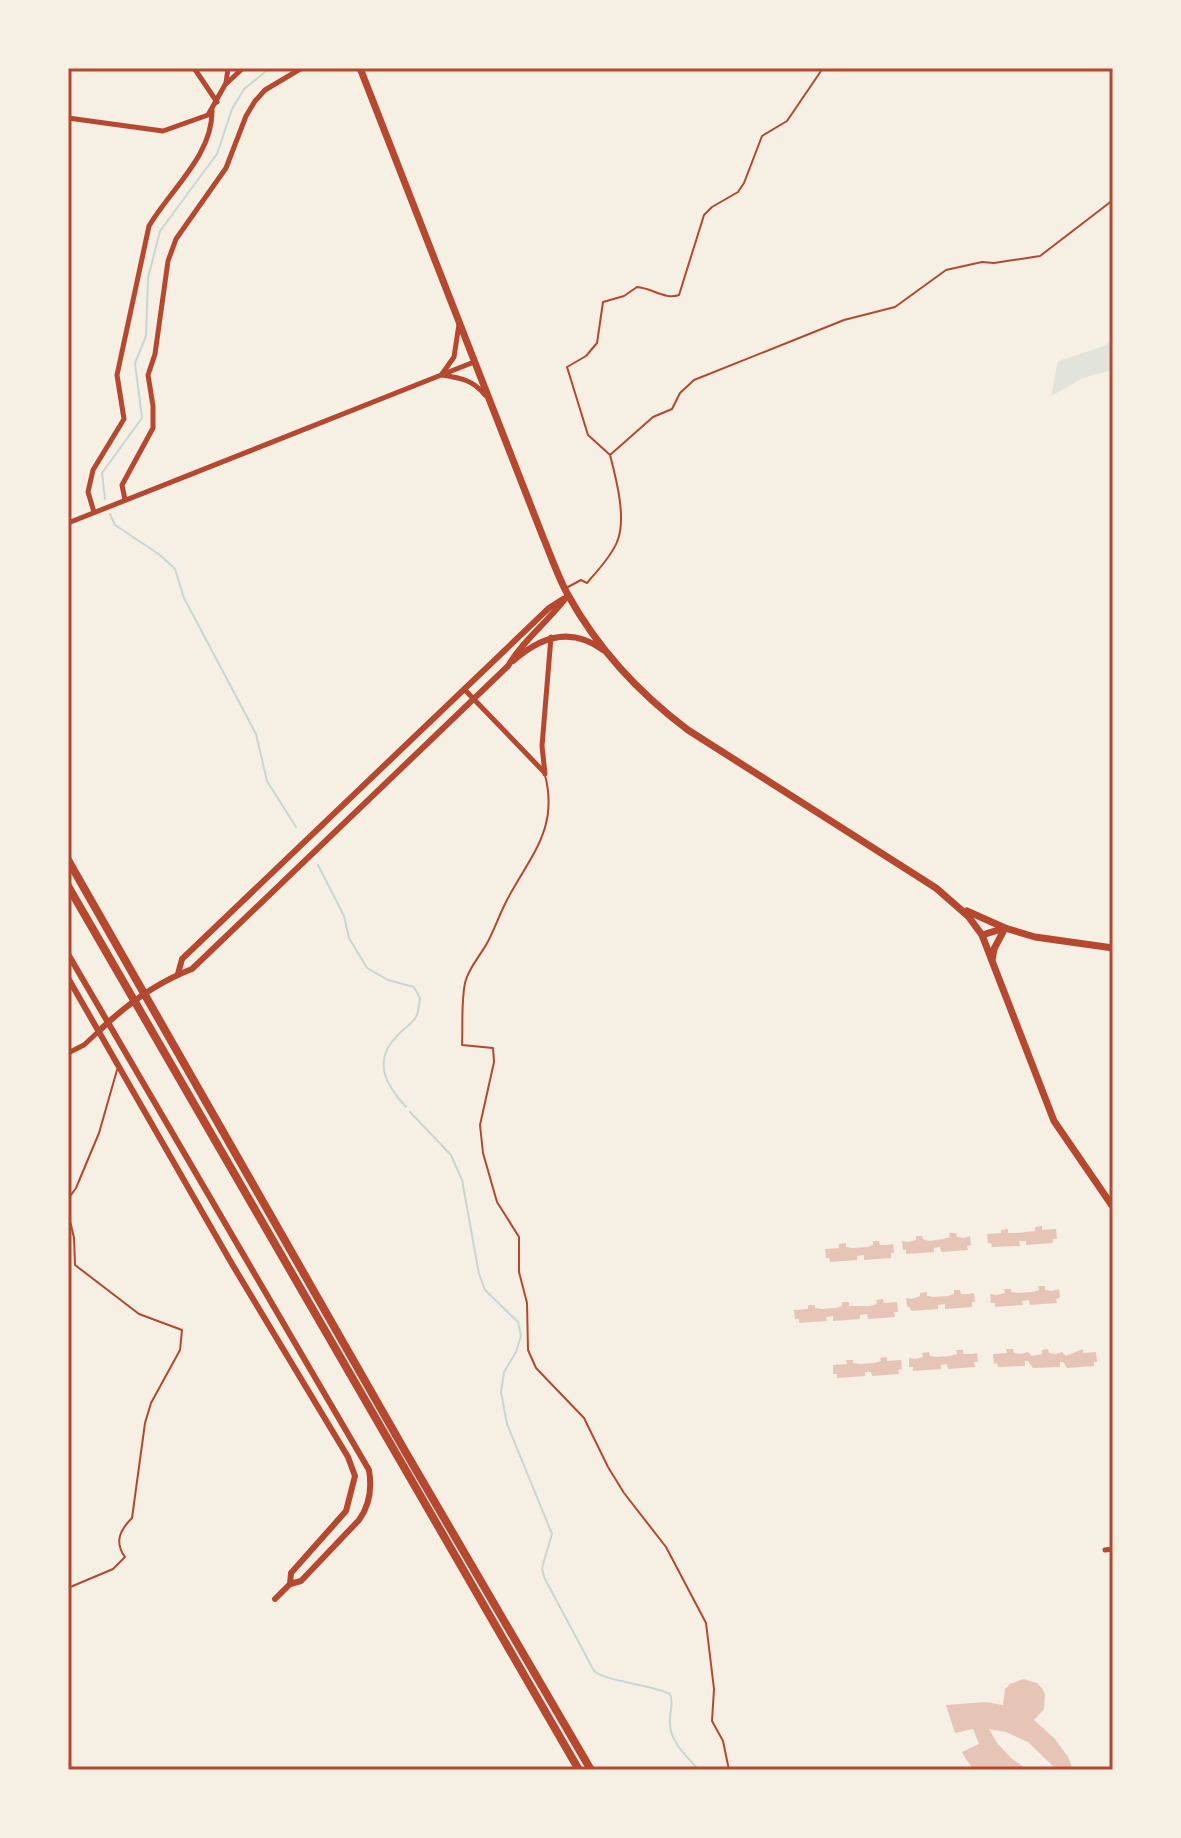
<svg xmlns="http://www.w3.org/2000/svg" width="1181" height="1838" viewBox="0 0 1181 1838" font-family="Commissioner,sans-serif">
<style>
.green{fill:#e2e4dc}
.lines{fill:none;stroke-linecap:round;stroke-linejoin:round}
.stream{stroke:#c9d6d2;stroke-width:2}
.building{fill:#e6c5b7}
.service{stroke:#b5482f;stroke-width:2}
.minor{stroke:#b5482f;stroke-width:5}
.tertiary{stroke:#b5482f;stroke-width:6}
.secondary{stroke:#b5482f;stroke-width:7}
.trunk{stroke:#b5482f;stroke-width:8}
.neatline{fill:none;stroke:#b5482f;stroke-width:3}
</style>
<rect width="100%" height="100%" fill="#f6efe4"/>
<polygon class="green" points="1113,339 1113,370 1083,378 1051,396 1058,361 1104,346"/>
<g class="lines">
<g class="stream">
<polyline points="105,499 102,473 142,418 135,363 146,336 148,278 160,231 217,154 232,109 244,89 270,68"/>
<polyline points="110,514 115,525 160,555 175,569 184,598 256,734 267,781 296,827"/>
<path d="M318 865 344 916 349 938 367 968 388 980 414 987 420 998C419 1003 419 1012 416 1017 413 1023 403 1029 398 1035 372 1060 385 1084 406 1107"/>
<path d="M410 1112 451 1155 462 1180 479 1274 485 1290 518 1322 521 1336 516 1352 504 1372 501 1392 507 1424 552 1534 542 1568 544 1577 594 1671C608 1682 649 1684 670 1694 674 1704 670 1709 670 1719 668 1740 686 1756 699 1770"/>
</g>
</g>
<g class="building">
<polygon points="1042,1226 1042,1230 1056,1229 1057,1239 1053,1239 1053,1243 1026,1245 1026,1241 1019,1241 1020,1246 992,1247 991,1243 988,1243 987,1234 1001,1233 1001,1230 1008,1229 1008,1233 1018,1233 1035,1231 1035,1227"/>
<polygon points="949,1233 956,1233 957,1237 964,1238 970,1236 971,1245 967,1246 968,1250 941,1252 940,1247 934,1248 934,1252 906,1254 906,1250 903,1250 902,1241 908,1242 916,1240 916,1236 922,1236 923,1239 929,1241 943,1239 950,1237"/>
<polygon points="873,1241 879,1241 880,1245 887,1245 893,1244 894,1253 891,1253 891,1258 864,1260 864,1255 857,1256 857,1260 830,1262 829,1258 826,1258 825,1249 839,1248 839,1244 846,1243 846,1247 852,1248 867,1247 873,1245"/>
<polygon points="1038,1286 1045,1286 1045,1290 1052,1291 1059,1289 1060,1298 1056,1299 1057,1303 1030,1305 1029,1300 1022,1301 1023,1305 995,1307 995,1303 991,1303 990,1294 997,1295 1005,1293 1004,1289 1011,1289 1011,1292 1018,1293 1032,1292 1039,1290"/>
<polygon points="954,1290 960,1290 961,1294 968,1294 974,1293 975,1302 972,1302 972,1307 945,1309 945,1304 938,1305 938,1309 911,1311 910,1307 907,1307 906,1298 912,1299 920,1296 920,1293 927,1292 927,1296 933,1297 948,1296 954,1294"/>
<polygon points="883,1299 884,1303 897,1302 898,1312 894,1312 895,1317 868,1319 867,1314 860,1315 860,1319 833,1321 833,1316 826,1317 827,1321 799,1323 799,1319 795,1319 794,1310 808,1309 808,1305 815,1305 815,1308 822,1309 836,1308 842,1306 842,1302 849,1302 849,1306 870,1306 877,1304 876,1300"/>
<polygon points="1006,1349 1013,1349 1014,1353 1021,1354 1028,1352 1032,1356 1042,1354 1042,1350 1048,1349 1049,1353 1056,1354 1062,1352 1066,1356 1083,1349 1083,1353 1096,1352 1097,1362 1094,1362 1094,1366 1067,1368 1063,1362 1060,1362 1060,1367 1033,1368 1028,1361 1025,1361 1025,1366 998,1367 997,1363 994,1364 993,1354 1007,1353"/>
<polygon points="956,1350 963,1350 963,1354 971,1354 977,1353 978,1362 974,1362 975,1367 948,1369 947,1364 941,1365 941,1369 913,1371 913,1367 909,1367 909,1358 915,1359 923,1357 922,1353 929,1352 930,1356 936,1357 950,1356 957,1354"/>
<polygon points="887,1357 887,1361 901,1360 902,1369 898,1370 899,1374 872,1376 871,1372 865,1372 865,1376 837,1378 837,1374 833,1374 833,1365 847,1364 846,1360 853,1360 853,1363 860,1364 874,1363 881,1361 880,1358"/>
<polygon points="1023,1679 1037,1683 1042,1688 1045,1694 1044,1709 1034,1720 1055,1739 1068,1757 1073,1770 1057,1770 1028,1742 1006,1732 989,1729 997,1743 1011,1758 1028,1770 974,1770 966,1759 962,1752 979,1744 973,1729 955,1733 946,1705 986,1702 1003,1705 1005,1689 1010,1684"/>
</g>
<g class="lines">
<g class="service">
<path d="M609 454 588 435 567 367 586 356 597 343 603 302 624 296 637 287C652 288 665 300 679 295L704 215 712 207 738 192 744 183 762 136 787 121 823 68"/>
<path d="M566 588 581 580 587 583C597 571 611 557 617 542 627 519 616 478 610 455L653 417 672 409 680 393 694 380 844 320 895 307 946 270 982 262 994 263 1040 256 1113 200"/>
<path d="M545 775C559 829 530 856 507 900 499 915 494 931 486 945 479 957 468 969 465 983 461 1002 463 1025 462 1045L493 1048 494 1062 480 1125 483 1153 497 1202 519 1237V1272L527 1303 528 1350 536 1368 584 1418 608 1467 624 1493 666 1547 706 1623 714 1689 712 1721 723 1741 729 1770"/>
<polyline points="68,1199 76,1188 99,1133 117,1070"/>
<path d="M68 1212 74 1238 75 1265 139 1314 182 1330 180 1350 151 1403 145 1423 132 1518C120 1530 114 1542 125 1557L113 1569 68 1588"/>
</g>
<g class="minor">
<polyline points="194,68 217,102"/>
<polyline points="227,83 243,68"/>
<polyline points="68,118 163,131 208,115 226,83 228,68"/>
<polyline points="442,374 454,357 459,324"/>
<path d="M442 375C461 378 473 380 485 395"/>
<polyline points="125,500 122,485 153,428 153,406 148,375 155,354 168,261 176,239 226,168 246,116 255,101 265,90 302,68"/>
<path d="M94 512 88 492 93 470 124 419 117 375 149 226C170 190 213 155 212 110"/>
<polyline points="68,523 474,362"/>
<polyline points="464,689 544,772"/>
<polyline points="545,774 542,746 551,637"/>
<polyline points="68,1053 84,1045 99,1031"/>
<polyline points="1105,1550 1113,1549"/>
</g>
<g class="tertiary">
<path d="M513 661C540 637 571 626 603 650"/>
<path d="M68 954 369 1470C372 1488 370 1505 359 1520L301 1581 290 1584 275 1599"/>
<polyline points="178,974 182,959 549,608 563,599"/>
<polyline points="68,978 232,1264 348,1457 355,1476 346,1511 291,1573 290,1584"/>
<path d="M100 1030C126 1005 158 982 192 969L508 666C523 640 550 620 568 595"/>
</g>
<g class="secondary">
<path d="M360 68 543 537C551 556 558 577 568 595 598 649 640 694 688 730L936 888 968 916 982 935 1054 1121 1113 1207"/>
<polyline points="967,911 1005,928 994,949 992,960"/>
<polyline points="982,935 1005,928 1035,937 1113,948"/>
</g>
<g class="trunk">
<polyline points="68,860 405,1451 591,1770"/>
<polyline points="68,886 579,1770"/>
</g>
</g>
<rect width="1181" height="1838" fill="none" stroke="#f6efe4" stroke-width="140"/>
<rect x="70" y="70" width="1041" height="1698" class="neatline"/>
</svg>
